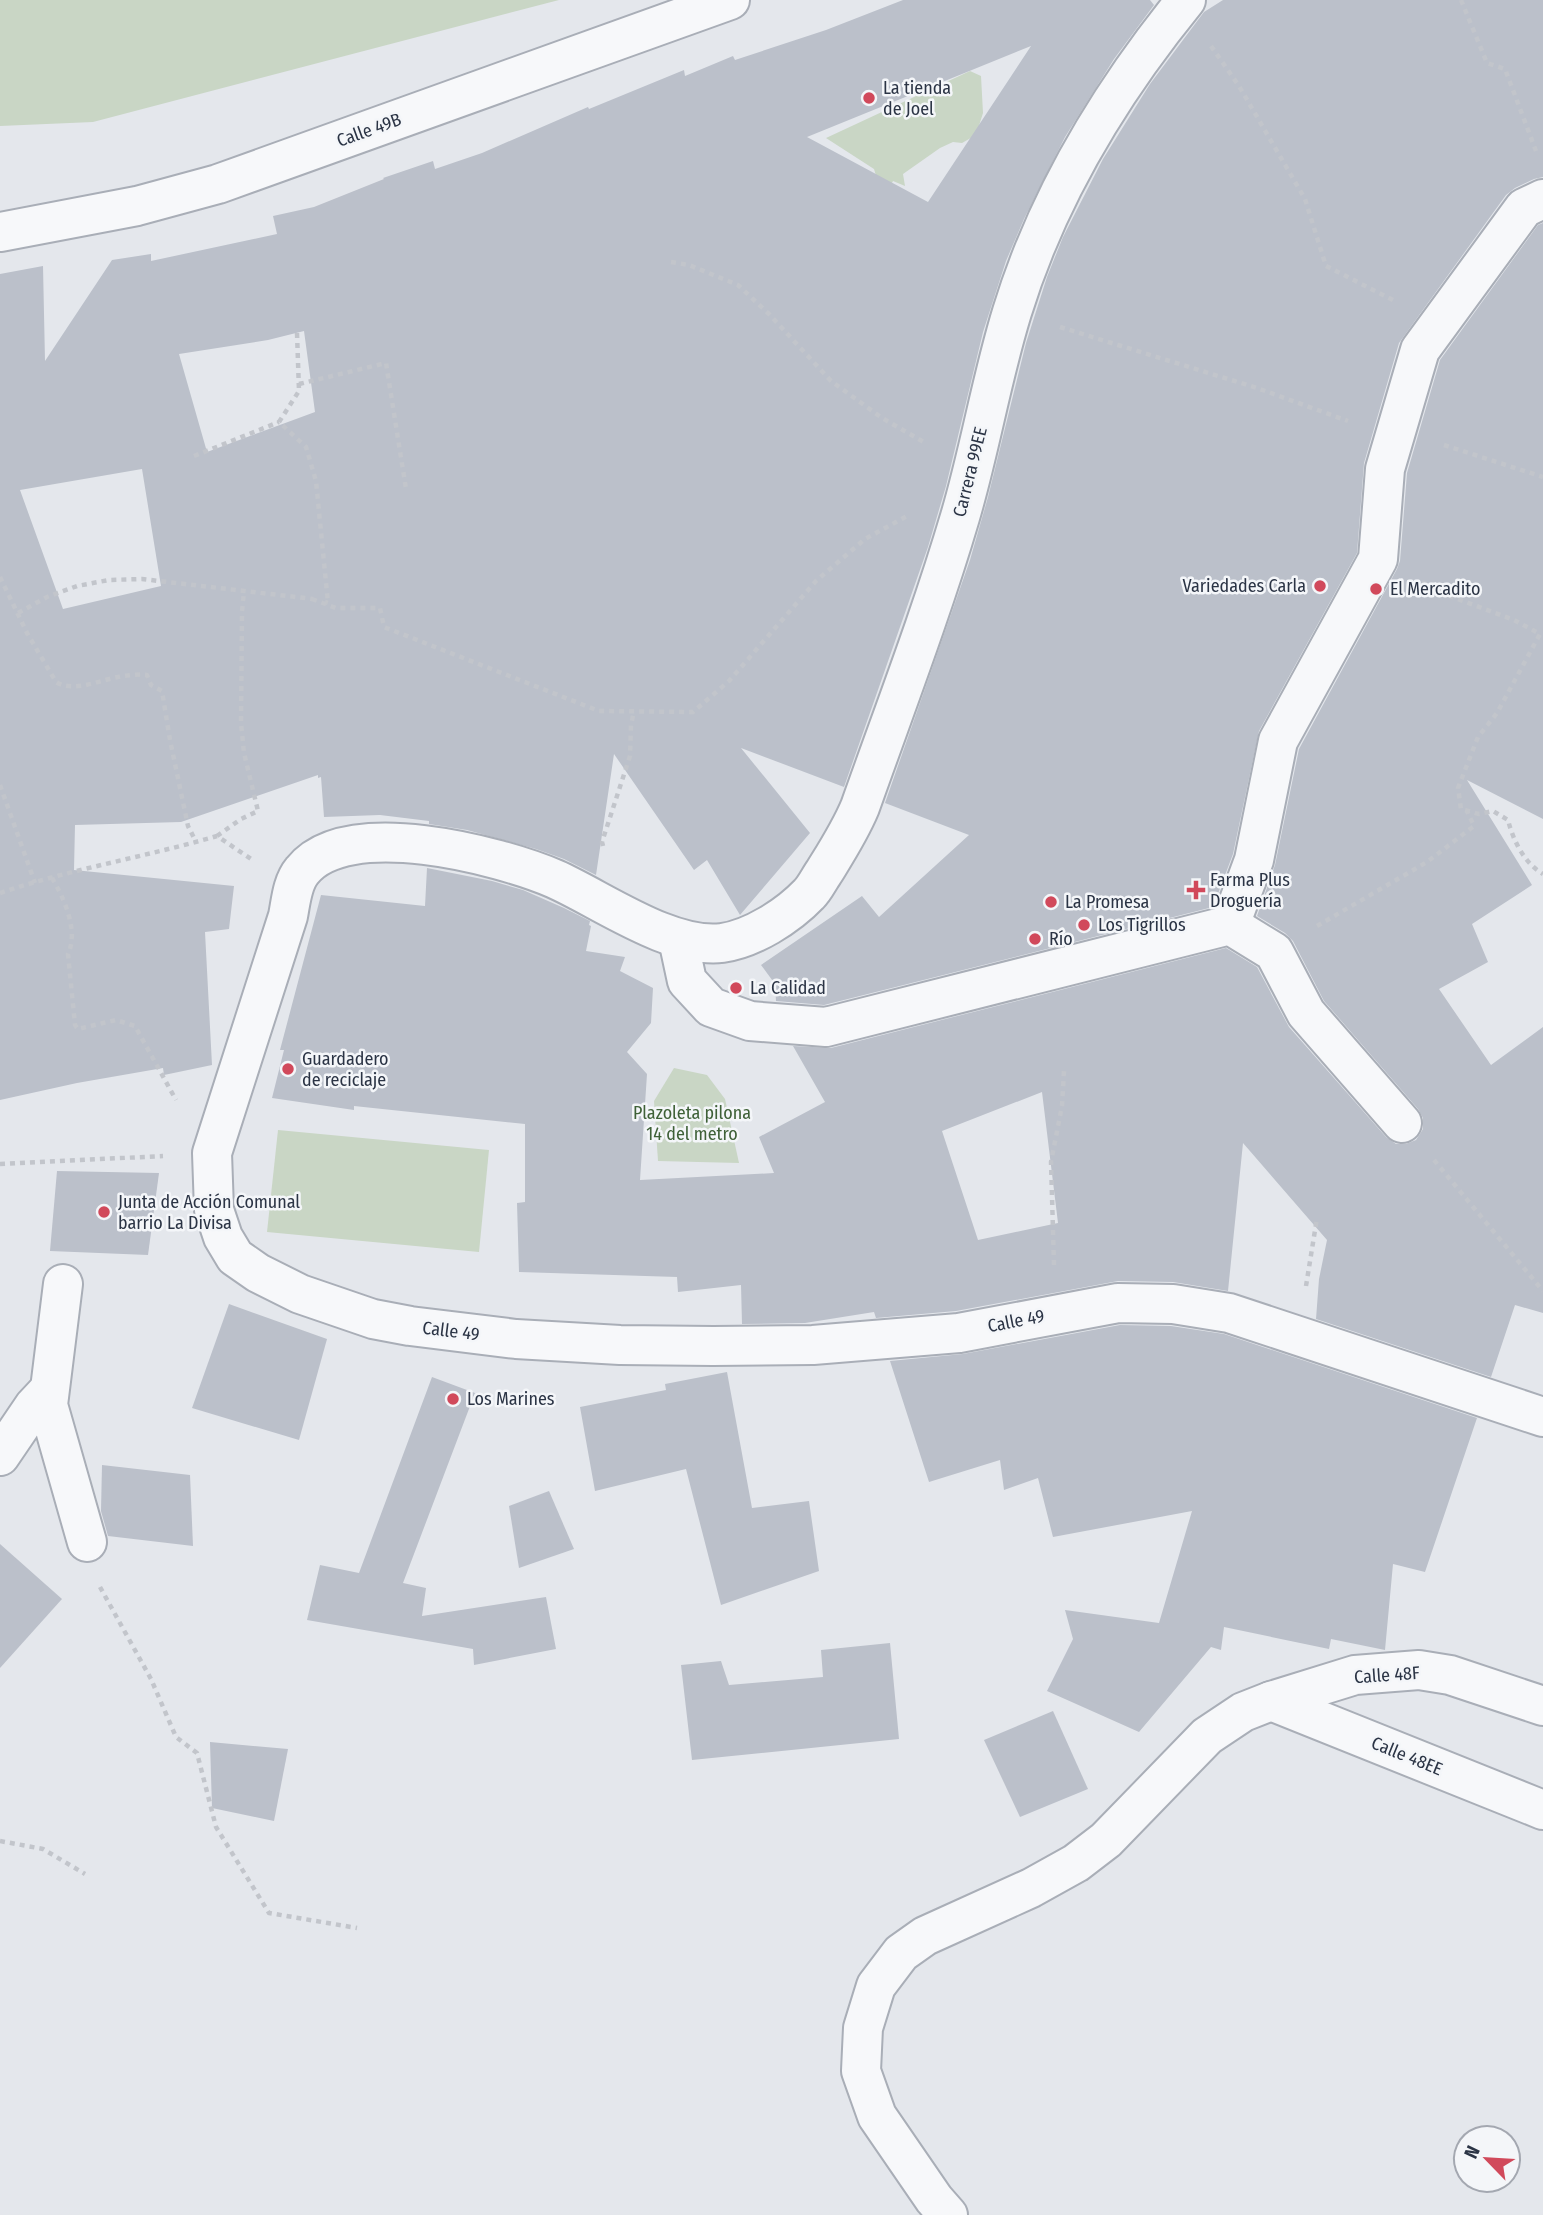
<svg xmlns="http://www.w3.org/2000/svg" width="1543" height="2215" viewBox="0 0 1543 2215" font-family="'Fira Sans Condensed',sans-serif">
<style>
.green{fill:#c9d6c5}
.building{fill:#bbc0ca;fill-rule:evenodd}
.lines{fill:none;stroke-linecap:round;stroke-linejoin:round}
.minor-casing{stroke:#a9aeb7;stroke-width:42}
.path{stroke:#c2c5cb;stroke-width:4.5;stroke-dasharray:5 5;stroke-linecap:butt}
.minor{stroke:#f7f8fa;stroke-width:38}
.poi-dot{fill:#d1495b;stroke:#f4f6f9;stroke-width:2.5}
.labels{text-anchor:middle;stroke-width:5;stroke-linejoin:round;paint-order:stroke}
.poi-label{font-size:18px;fill:#2b3445;stroke:#f4f6f9;text-anchor:start}
.street-label{font-size:18px;fill:#2b3445;stroke:#f4f6f9}
.park-label{font-size:18px;fill:#3f6138;stroke:#f4f6f9}
</style>
<rect width="100%" height="100%" fill="#e4e7ec"/>
<g class="green">
<polygon points="0,0 559,0 93,122 0,126"/>
<polygon points="970,71 981,76 983,113 976,135 962,143 953,142 940,148 903,174 905,186 893,181 886,194 880,189 874,169 826,138"/>
<polygon points="674,1068 707,1075 725,1099 739,1163 658,1161 654,1101"/>
<polygon points="278,1130 489,1150 479,1252 267,1232"/>
</g>
<g class="building">
<path d="M903 0H1150L1154 5 1114 59 1065 137 1024 219 1006 261 983 332 946 486 928 547 844 787 741 748 810 833 740 915 707 860 694 870 614 754 596 875 564 859 536 849 467 830 429 824V821L380 815 324 817 321 777 318 778V775L181 822 75 825 74 870 234 886 229 929 205 932 212 1065 164 1075 163 1068 77 1083 0 1100V274L43 266 45 361 112 260 151 254V261L277 234 273 216 314 207 384 179 383 178 433 161 435 169 482 153 588 107 589 109 684 70 685 76 733 56 735 60 826 30ZM1031 46 928 202 807 137ZM304 331 315 412 207 452 179 354 268 340ZM142 469 161 586 63 609 20 490Z"/>
<polygon points="1223,0 1543,0 1543,177 1534,179 1515,188 1506,195 1399,343 1364,463 1357,553 1259,731 1233,854 1213,907 824,1005 776,1001 775,984 761,965 862,896 879,917 969,835 885,803 970,560 988,497 1026,343 1047,277 1063,237 1103,159 1150,84 1204,12"/>
<path d="M1543 223V819L1467 780 1532 885 1472 924 1488 962 1439 989 1491 1065 1543 1027V1313L1515 1305 1491 1377 1316 1319 1319 1279 1327 1240 1243 1143 1228 1291 1173 1282 1118 1281 956 1311 876 1318 874 1312 805 1323 742 1324 741 1285 678 1292 677 1277 519 1272 517 1203 525 1202V1124L354 1106V1110L272 1098 284 1050H280L321 895 425 906 427 868 492 881 523 890 564 908 590 921 589 925 591 926 586 951 625 957 620 971 653 988 651 1023 627 1052 647 1074 640 1180 774 1173 759 1137 825 1102 793 1046 831 1048 1226 948 1257 967 1289 1027 1386 1137 1396 1144H1406L1416 1140 1423 1129V1118L1418 1109 1324 1001 1293 941 1285 933 1257 916 1275 865 1299 749 1397 569 1400 561 1407 473 1440 360 1538 225ZM1042 1092 1058 1223 978 1240 942 1131Z"/>
<polygon points="57,1171 159,1173 148,1255 50,1251"/>
<polygon points="229,1304 327,1339 299,1440 192,1408"/>
<polygon points="1120,1325 1171,1326 1224,1334 1477,1418 1425,1572 1393,1564 1385,1650 1331,1639 1329,1649 1224,1627 1221,1650 1211,1647 1139,1732 1047,1691 1073,1639 1065,1610 1159,1623 1192,1511 1053,1537 1038,1478 1004,1490 1000,1460 929,1482 890,1361 963,1354"/>
<polygon points="727,1372 752,1508 809,1501 819,1571 721,1605 686,1469 595,1491 580,1407 666,1390 665,1384"/>
<polygon points="432,1377 475,1393 403,1583 426,1588 422,1616 546,1597 556,1649 474,1665 473,1649 307,1620 320,1565 359,1573"/>
<polygon points="102,1465 190,1475 193,1546 108,1536 101,1511"/>
<polygon points="549,1491 574,1549 519,1568 509,1506"/>
<polygon points="0,1544 62,1599 0,1668"/>
<polygon points="890,1643 899,1739 692,1760 681,1665 721,1661 729,1685 823,1677 821,1650"/>
<polygon points="1053,1711 1088,1789 1020,1817 984,1740"/>
<polygon points="210,1742 288,1749 274,1821 212,1808"/>
</g>
<g class="lines">
<g class="minor-casing">
<g id="minor">
<path d="M1186 0C1111 92 1047 198 1012 312 991 380 980 450 960 517 931 615 894 711 860 807 850 831 837 851 824 872 819 879 815 888 809 894 788 916 752 939 722 943 669 949 602 900 555 879 499 855 346 815 302 871 292 883 291 901 288 916L212 1153 214 1210 223 1237 235 1257 258 1273 300 1294 373 1319 410 1326 516 1339 620 1345 713 1346 813 1345 959 1333 1118 1303 1173 1304 1229 1313 1543 1417"/>
<polyline points="0,232 137,206 218,184 730,0"/>
<polyline points="1230,925 1254,860 1278,741 1378,559 1385,469 1420,350 1524,208 1543,199"/>
<polyline points="678,939 687,981 711,1007 750,1021 826,1027 1230,925 1274,952 1306,1013 1402,1123"/>
<polyline points="63,1284 48,1405 87,1542"/>
<polyline points="0,1456 34,1406 49,1390"/>
<polyline points="1271,1701 1543,1810"/>
<polyline points="948,2215 934,2199 877,2116 861,2071 863,2028 876,1986 901,1953 925,1936 1031,1888 1076,1863 1106,1840 1207,1736 1243,1712 1271,1701 1355,1675 1419,1670 1450,1675 1543,1706"/>
</g>
</g>
<g class="path">
<polyline points="1461,0 1487,63 1505,69 1536,151"/>
<polyline points="1211,46 1239,86 1305,199 1326,266 1395,301"/>
<polyline points="671,262 689,265 738,285 769,314 831,381 882,418 927,444"/>
<polyline points="1060,327 1257,388 1348,421"/>
<polyline points="297,333 299,391 279,422 306,447 316,481 328,603 325,602"/>
<polyline points="299,384 386,363 406,489"/>
<polyline points="1444,445 1543,477"/>
<polyline points="194,456 279,422"/>
<path d="M0 577 27 633 56 682C73 693 101 680 118 677 128 675 138 674 147 675L151 685 162 691 170 740 188 826 196 842"/>
<path d="M1422 582 1447 595 1514 620 1540 634 1497 713 1478 737 1458 788 1461 809 1479 814 1493 811 1508 820C1513 840 1524 863 1543 874"/>
<polyline points="312,599 336,608 380,608 384,627 599,711 693,712 729,681 816,581 865,539 907,516"/>
<polyline points="18,613 47,597 77,586 109,580 142,579 313,599"/>
<polyline points="0,785 35,883"/>
<polyline points="217,836 241,819 258,811 244,753 241,723 242,612 244,591"/>
<polyline points="603,846 602,842 630,756 631,725 634,711"/>
<path d="M52 878C64 898 79 931 68 954L75 1025 78 1029 116 1020 135 1026 176 1100"/>
<path d="M0 893C71 869 145 857 217 836L251 859"/>
<polyline points="1317,926 1427,862 1474,826 1467,811"/>
<polyline points="1434,1160 1543,1291"/>
<polyline points="0,1164 163,1156"/>
<polyline points="1054,1265 1051,1162 1062,1106 1064,1071"/>
<polyline points="1306,1286 1317,1218"/>
<polyline points="100,1587 151,1679 176,1737 197,1753 216,1827 269,1913 357,1928"/>
<polyline points="0,1841 43,1849 85,1874"/>
</g>
<use href="#minor" class="minor"/>
</g>
<g class="poi-dot">
<circle cx="869" cy="98" r="7"/>
<circle cx="1320" cy="586" r="7"/>
<circle cx="1376" cy="589" r="7"/>
<path d="M1192.5 879.5h7v7h7v7h-7v7h-7v-7h-7v-7h7z"/>
<circle cx="1051" cy="902" r="7"/>
<circle cx="1084" cy="925" r="7"/>
<circle cx="1035" cy="939" r="7"/>
<circle cx="736" cy="988" r="7"/>
<circle cx="288" cy="1069" r="7"/>
<circle cx="104" cy="1212" r="7"/>
<circle cx="453" cy="1399" r="7"/>
</g>
<g class="labels">
<g class="poi-label">
<text x="883" y="94">La tienda<tspan x="883" dy="21">de Joel</tspan></text>
<text x="1306" y="592" text-anchor="end">Variedades Carla</text>
<text x="1390" y="595">El Mercadito</text>
<text x="1210" y="886">Farma Plus<tspan x="1210" dy="21">Droguería</tspan></text>
<text x="1065" y="908">La Promesa</text>
<text x="1098" y="931">Los Tigrillos</text>
<text x="1049" y="945">Río</text>
<text x="750" y="994">La Calidad</text>
<text x="302" y="1065">Guardadero<tspan x="302" dy="21">de reciclaje</tspan></text>
<text x="118" y="1208">Junta de Acción Comunal<tspan x="118" dy="21">barrio La Divisa</tspan></text>
<text x="467" y="1405">Los Marines</text>
</g>
<g class="street-label">
<text transform="translate(369 130) rotate(-20)" y="6">Calle 49B</text>
<text transform="translate(970 472) rotate(-76)" y="6">Carrera 99EE</text>
<text transform="translate(1016 1321) rotate(-11)" y="6">Calle 49</text>
<text transform="translate(451 1331) rotate(7)" y="6">Calle 49</text>
<text transform="translate(1387 1675) rotate(-4)" y="6">Calle 48F</text>
<text transform="translate(1407 1756) rotate(22)" y="6">Calle 48EE</text>
</g>
<g class="park-label">
<text x="692" y="1119">Plazoleta pilona<tspan x="692" dy="21">14 del metro</tspan></text>
</g>
</g>
<g transform="translate(1487 2159) rotate(295)"><circle r="33" fill="#f4f6f9" stroke="#a4a8b1" stroke-width="2"/>
<path d="M0-5L12 26L0 18L-12 26Z" fill="#d1495b"/>
<text y="-10" font-size="19" font-weight="bold" text-anchor="middle" fill="#2b3445">N</text>
</g>
</svg>
